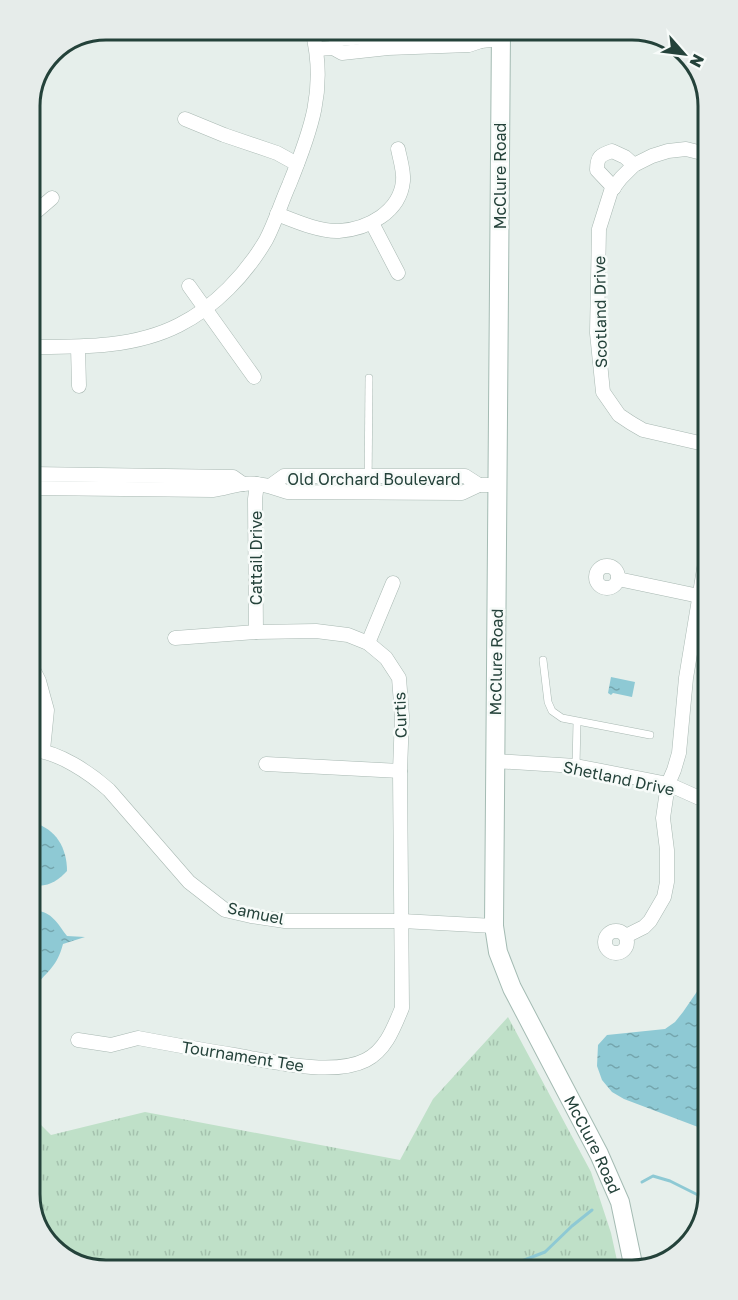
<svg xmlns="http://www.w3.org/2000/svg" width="738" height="1300" viewBox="0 0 738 1300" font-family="'Golos Text',sans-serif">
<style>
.grass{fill:url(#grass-tufts)}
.water{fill:url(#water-ripples)}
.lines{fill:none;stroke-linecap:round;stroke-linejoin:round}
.stream{stroke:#8ec9d4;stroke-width:3}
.lane-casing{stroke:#a8b8b2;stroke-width:8}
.street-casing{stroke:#a8b8b2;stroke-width:15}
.secondary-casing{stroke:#a4bbb3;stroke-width:20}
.lane{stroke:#fff;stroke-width:7}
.street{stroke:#fff;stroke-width:14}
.secondary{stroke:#fff;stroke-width:18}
.labels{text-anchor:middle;stroke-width:5;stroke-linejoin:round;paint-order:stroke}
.street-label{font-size:16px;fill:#24423a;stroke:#f7fbf9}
.rim{fill:none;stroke:#24423a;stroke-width:3}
</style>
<defs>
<pattern id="grass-tufts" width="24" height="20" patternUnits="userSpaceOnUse" patternTransform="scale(1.5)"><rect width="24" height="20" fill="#bfe0c8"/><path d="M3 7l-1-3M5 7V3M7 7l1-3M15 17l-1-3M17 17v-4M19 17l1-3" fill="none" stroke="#a4c1ad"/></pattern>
<pattern id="water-ripples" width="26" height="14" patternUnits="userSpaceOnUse" patternTransform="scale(1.5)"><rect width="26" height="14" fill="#8ec9d4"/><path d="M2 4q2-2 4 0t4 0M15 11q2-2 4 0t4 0" fill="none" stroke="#74a5ad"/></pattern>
</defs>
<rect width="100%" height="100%" fill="#e6efeb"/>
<polygon class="grass" points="508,1017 591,1172 611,1233 618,1265 102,1270 64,1257 36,1223 35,1119 51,1135 145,1112 400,1160 433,1099"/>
<g class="water">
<polygon points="611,677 635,682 632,697 613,693 611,695 608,693"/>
<path d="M34 823C56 829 67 848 67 871 59 880 47 888 34 885Z"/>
<path d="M34 911C51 910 58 924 67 936L85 937 63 944C57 967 48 970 35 987Z"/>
<polygon points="707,977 707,1124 698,1127 624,1099 612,1092 602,1080 597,1066 598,1045 607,1035 665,1029 675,1022 683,1012"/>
</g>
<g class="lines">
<g class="stream">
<polyline points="642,1182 653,1176 670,1181 702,1197 708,1198"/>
<polyline points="509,1266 545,1252 572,1226 592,1210"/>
</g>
<g class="lane-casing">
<g id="lane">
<polyline points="368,492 369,378"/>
<polyline points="543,660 548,702 552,711 562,718 650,735"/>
<polyline points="576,766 577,722"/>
</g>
</g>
<g class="street-casing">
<g id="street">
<polyline points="333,48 340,39 418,33 470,34 481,41"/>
<polyline points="317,49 333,48 342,53 388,48 469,45 481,41 500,39"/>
<polyline points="185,119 224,135 277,153 297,164"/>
<polyline points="702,153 686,149 668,151 652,156 634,165 621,178 611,191 599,229 597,333 603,392 619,415 631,423 643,430 704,444"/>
<path d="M614 188 597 170C597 157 600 155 612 151L625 157 634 165"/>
<path d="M277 214C295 221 320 232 339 231 368 229 400 212 403 181 404 171 400 159 398 149"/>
<polyline points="31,216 52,198"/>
<polyline points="372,223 398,273"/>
<polyline points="189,286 254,377"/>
<path d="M31 347C81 347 134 348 179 325 215 307 246 274 266 240 275 223 281 203 289 185 311 131 327 88 312 30"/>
<polyline points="78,347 79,386"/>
<polyline points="32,474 233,477 243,484"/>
<polyline points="270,486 284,476 465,476 479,485"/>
<path d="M32 488 213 490C223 489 233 485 243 484 258 482 273 487 287 492L462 493 479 485H498"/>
<circle cx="607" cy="577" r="11"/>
<polyline points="618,579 699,596"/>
<polyline points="256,632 255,499 257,484"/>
<polyline points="368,643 393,583"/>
<polyline points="33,669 39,681 47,710 43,750"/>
<path d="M33 750C59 752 90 773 109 790L189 882 225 910 251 916 285 921H402L494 926"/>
<polyline points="495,761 576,766 668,784 706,801"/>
<polyline points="266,764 400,771"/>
<circle cx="616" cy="942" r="11"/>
<polyline points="626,936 644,927 650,921 664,897 667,882 667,850 663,818 668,784 674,770 679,753 686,678 705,563"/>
<path d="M78 1040 111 1045 138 1038C170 1044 202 1050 234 1055 269 1061 333 1077 366 1060 386 1050 394 1027 402 1008L400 771 402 716 399 678 386 658 368 643 348 635 316 631 256 632 175 638"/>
</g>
</g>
<g class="secondary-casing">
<g id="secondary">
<path id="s1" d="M501 30 494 926 498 952 512 988 599 1154 620 1202 633 1264"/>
</g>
</g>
<use href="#lane" class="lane"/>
<use href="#street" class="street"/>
<use href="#secondary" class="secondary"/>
</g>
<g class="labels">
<g class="street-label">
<text transform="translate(500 176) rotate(-90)" y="6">McClure Road</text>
<text transform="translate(600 312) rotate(-91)" y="6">Scotland Drive</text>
<text x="374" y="485">Old Orchard Boulevard</text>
<text transform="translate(256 558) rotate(-90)" y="6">Cattail Drive</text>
<text transform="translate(496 662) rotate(-89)" y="6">McClure Road</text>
<text transform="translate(400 715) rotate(-92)" y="6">Curtis</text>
<text transform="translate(619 778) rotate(12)" y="6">Shetland Drive</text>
<text transform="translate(256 913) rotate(12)" y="6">Samuel</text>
<text transform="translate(243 1056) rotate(9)" y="6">Tournament Tee</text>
<text dy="6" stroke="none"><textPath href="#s1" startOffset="1137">McClure Road</textPath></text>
</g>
</g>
<path d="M0 0H738V1300H0ZM106 40H632A66 66 0 0 1 698 106V1194A66 66 0 0 1 632 1260H106A66 66 0 0 1 40 1194V106A66 66 0 0 1 106 40Z" fill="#e6ecea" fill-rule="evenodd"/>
<path class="rim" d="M106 40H632A66 66 0 0 1 698 106V1194A66 66 0 0 1 632 1260H106A66 66 0 0 1 40 1194V106A66 66 0 0 1 106 40Z"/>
<g transform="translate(684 54) rotate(118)" stroke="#f7fbf9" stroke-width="4.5" paint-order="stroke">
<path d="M0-4.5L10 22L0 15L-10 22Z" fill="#24423a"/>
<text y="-9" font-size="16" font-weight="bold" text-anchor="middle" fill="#24423a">N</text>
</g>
</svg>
